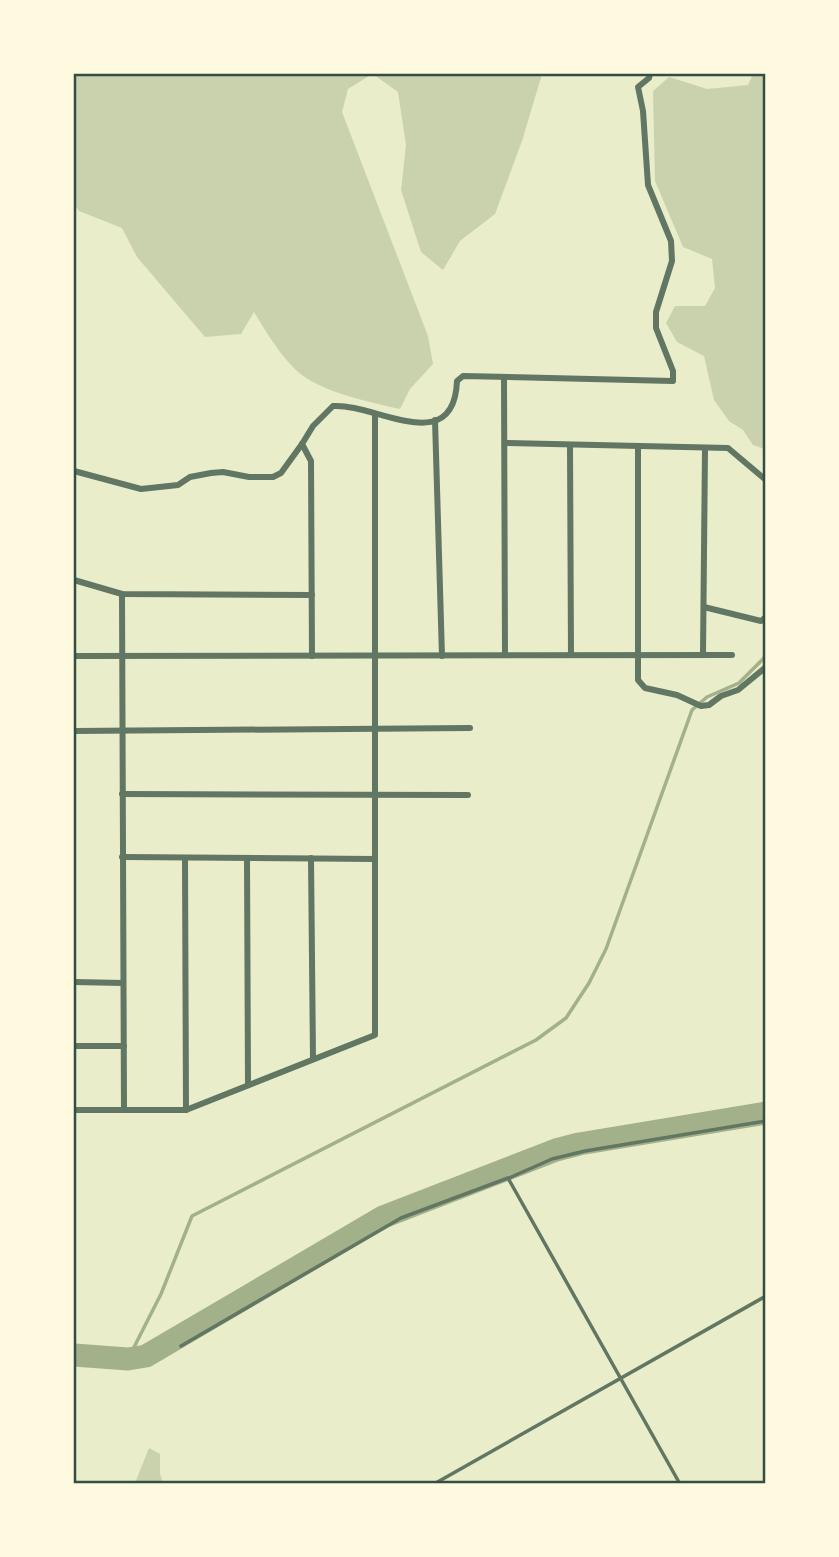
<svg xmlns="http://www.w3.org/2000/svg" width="839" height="1557" viewBox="0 0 839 1557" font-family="Arial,sans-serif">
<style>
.green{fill:#cad2ad}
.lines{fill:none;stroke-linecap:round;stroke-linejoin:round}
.stream{stroke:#a3b18a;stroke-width:3.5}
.river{stroke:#a3b18a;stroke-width:23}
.service{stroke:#617663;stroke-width:3.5}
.minor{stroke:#617663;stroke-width:6}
.neatline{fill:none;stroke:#344e41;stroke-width:2.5}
</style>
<rect width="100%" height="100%" fill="#e9edc9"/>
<g class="green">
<path d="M74 74H372L348 89 342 112 428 336 433 364 410 389 400 409C370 402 320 392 297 371 279 354 267 333 254 312L241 334 205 337 137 257 122 228 79 211 74 204Z"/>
<polygon points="373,74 542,74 522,141 495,214 460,241 443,270 421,252 401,190 406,145 398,92"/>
<polygon points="753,74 766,74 765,449 753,445 743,430 729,421 714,400 704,356 677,342 666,323 675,306 705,306 715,288 712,259 683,247 655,181 653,91 669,77 707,89 748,85"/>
<polygon points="149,1448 160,1454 160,1474 163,1483 135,1483"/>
</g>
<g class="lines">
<polyline class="stream" points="128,1359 161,1294 192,1216 536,1040 566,1018 589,983 606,949 692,710 707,697 739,683 766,656"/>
<polyline class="river" points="74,1355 128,1359 146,1356 383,1217 556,1150 579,1144 766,1113"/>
<g class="service">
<polyline points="509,1178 552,1159 585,1151 766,1121"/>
<polyline points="181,1346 401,1218 508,1178 680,1484"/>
<polyline points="434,1484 766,1296"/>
</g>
<g class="minor">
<polyline points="504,377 505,655"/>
<polyline points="435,420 442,656"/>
<polyline points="505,443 728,448 766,480"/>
<polyline points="302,444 311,461 312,656"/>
<polyline points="570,445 571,655"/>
<polyline points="638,447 638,680 645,688 677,695 701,706 709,705 721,696 738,690 766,667"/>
<path d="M74 471 141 489 178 485 190 477 211 473 223 472 249 477H273L281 473 302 444 313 426 333 406C375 403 454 459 457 381L463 376 673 381V371L656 328V312L672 261 671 241 648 185 643 111 638 87 649 78 650 74"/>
<polyline points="74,580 122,594 312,595"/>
<polyline points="122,594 124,1110"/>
<polyline points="704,607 761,621 766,617"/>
<polyline points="703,655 705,449"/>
<polyline points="74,656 732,655"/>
<polyline points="74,731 470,728"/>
<polyline points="122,794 468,795"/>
<polyline points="122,857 375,859"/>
<polyline points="185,858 186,1110"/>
<polyline points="247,858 248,1085"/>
<polyline points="311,858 313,1059"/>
<polyline points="74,982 123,983"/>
<polyline points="74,1046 124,1046"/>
<polyline points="74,1110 186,1110 375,1035 375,414"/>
</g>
</g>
<rect width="839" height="1557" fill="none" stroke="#fefae0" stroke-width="150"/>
<rect x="75" y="75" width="689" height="1407" class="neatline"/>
</svg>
